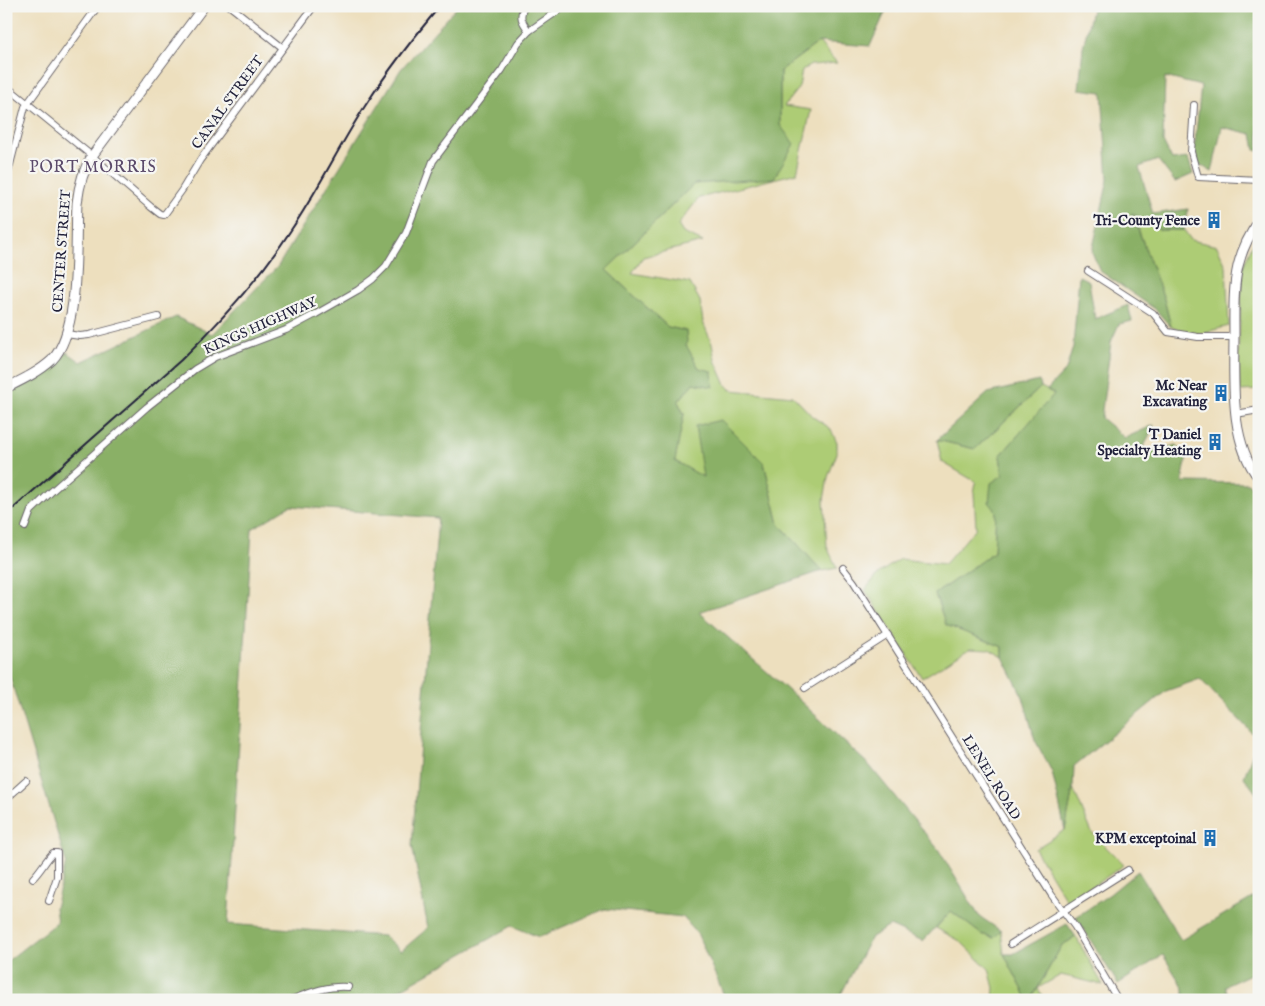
<svg xmlns="http://www.w3.org/2000/svg" width="1265" height="1006" viewBox="0 0 1265 1006" font-family="'IM FELL English',serif">
<style>
.green{fill:#adcc74;stroke:#687758}
.forest{fill:#8ab066;stroke:#566950;fill-rule:evenodd}
.lines{fill:none;stroke-linecap:round;stroke-linejoin:round}
.minor-casing{stroke:#696469;stroke-width:8}
.major-casing{stroke:#696469;stroke-width:11}
.minor{stroke:#fff;stroke-width:6}
.major{stroke:#fff;stroke-width:9}
.rail{stroke:#22223b;stroke-width:2}
.labels{text-anchor:middle;stroke-width:4.5;stroke-linejoin:round;paint-order:stroke}
.street-label{font-size:14px;fill:#22223b;stroke:#f6f6f2}
.poi-label{font-size:14px;font-weight:bold;fill:#22223b;stroke:#f6f6f2;text-anchor:end}
.quarter-label{font-size:16px;letter-spacing:1px;fill:#5b4a6a;stroke:#f6f6f2}
</style>
<rect width="100%" height="100%" fill="#f6f6f2"/>
<filter id="ink" filterUnits="userSpaceOnUse"><feTurbulence type="fractalNoise" baseFrequency=".02" numOctaves="2"/><feDisplacementMap in="SourceGraphic" scale="10" xChannelSelector="R" yChannelSelector="G"/><feConvolveMatrix kernelMatrix="1 2 1 2 8 2 1 2 1" color-interpolation-filters="sRGB"/></filter>
<filter id="wash" filterUnits="userSpaceOnUse"><feTurbulence type="fractalNoise" baseFrequency=".0096" numOctaves="4" result="noise"/><feDisplacementMap in="SourceGraphic" scale="20" xChannelSelector="R" yChannelSelector="G"/><feGaussianBlur stdDeviation="1.12" result="paint"/><feColorMatrix in="noise" values="0 0 0 0 0 0 0 0 0 0 0 0 0 0 0 0 0 1.4 0 .05"/><feComposite in="paint" operator="in"/></filter>
<g filter="url(#wash)">
<rect width="100%" height="100%" fill="#eddfbe"/>
<g class="green">
<polygon points="819,42 837,63 811,65 802,70 799,87 784,106 811,110 797,173 699,198 678,225 683,233 703,242 643,257 632,273 690,283 700,301 703,322 712,344 715,360 726,385 731,390 793,396 813,417 830,428 837,442 837,453 828,477 824,500 827,547 837,568 822,571 779,524 764,463 703,477 674,461 684,414 678,402 693,383 699,368 685,345 686,331 668,327 606,270 694,184 774,177 780,125 780,71"/>
<polygon points="1132,212 1160,230 1184,230 1191,240 1217,246 1226,266 1229,326 1194,335 1171,327 1164,299"/>
<polygon points="1259,234 1259,390 1240,391 1238,353 1243,267 1252,245"/>
<polygon points="1041,387 1055,394 1000,456 1003,475 996,511 994,552 935,594 946,625 1003,647 1003,657 989,649 970,648 922,678 865,590 878,574 900,559 945,564 976,528 974,493 976,482 942,462 937,440 975,449"/>
<polygon points="1073,788 1092,833 1124,865 1068,903 1035,849 1065,830"/>
<polygon points="951,911 981,934 994,938 1001,931 1004,954 1028,1000 993,1000 994,988 989,969 960,941 936,928"/>
<polygon points="1076,937 1103,985 1061,975 1038,988 1044,1000 1031,1000 1062,945"/>
</g>
<g class="forest">
<path d="M458 6H888L870 46 819 42 780 71V125L794 144 774 178 694 184 606 270 668 327 686 331 687 341 686 345 699 368 712 371 713 387 693 383 678 402 684 414 675 461 703 477 695 426 721 420 764 463 779 524 822 571 699 612 798 699 869 765 938 849 979 916 1001 931 994 938 981 934 951 911 923 941 890 926 871 937 838 1000H726L698 935 683 917 605 909 539 937 512 926 381 1000H277L276 997 268 1000H6V962L57 922 55 908 66 862 6 664V395L55 367 67 352 81 362 176 317 212 334 278 266 401 69ZM290 506 438 518 412 845 428 928 401 951 384 936 228 924 252 529Z"/>
<polygon points="1091,6 1177,6 1178,9 1206,13 1207,6 1259,6 1259,151 1255,150 1252,134 1222,127 1212,172 1199,164 1194,152 1201,86 1165,77 1163,142 1172,160 1188,158 1193,174 1175,182 1158,160 1139,167 1153,214 1188,209 1184,230 1160,230 1132,213 1164,299 1171,327 1155,309 1100,271 1092,252 1108,180 1102,92 1079,89 1083,47 1092,10"/>
<polygon points="1079,276 1089,281 1095,319 1128,305 1132,321 1119,324 1111,342 1101,418 1125,438 1154,425 1141,453 1177,445 1187,457 1182,482 1248,483 1259,496 1259,797 1244,777 1258,739 1200,679 1166,691 1074,766 1073,788 1065,830 1052,772 1035,740 1023,697 1003,657 1003,647 946,625 935,594 994,552 996,511 989,502 991,483 1003,475 1000,456 1054,394 1047,390 1066,370 1073,347"/>
<polygon points="1039,381 1041,387 975,449 937,440 988,393"/>
<polygon points="1138,871 1181,940 1259,894 1259,970 1225,986 1230,1000 1184,1000 1184,989 1163,955 1118,984 1076,917 1110,894"/>
<polygon points="1067,924 1076,937 1062,945 1031,1000 1028,1000 1004,954 1013,954"/>
</g>
</g>
<g filter="url(#ink)">
<g class="lines">
<g class="minor-casing">
<g id="minor">
<polyline points="230,6 283,48"/>
<path d="M525 6C518 16 522 22 529 31"/>
<polyline points="1176,6 1197,9 1203,6"/>
<polyline points="6,86 92,156 151,207 160,214 164,215 182,190 200,160 314,6"/>
<polyline points="1194,105 1191,152 1198,177 1259,180"/>
<polyline points="6,180 25,107 98,6"/>
<polyline points="1088,271 1153,313 1168,332 1198,337 1234,337"/>
<polyline points="66,334 80,336 89,335 158,317"/>
<polyline points="1236,414 1259,410"/>
<polyline points="25,527 31,511 52,491 147,407 195,369 215,357 286,330 316,314 358,290 373,279 386,266 406,233 433,161 502,70 518,43 529,31 565,6"/>
<polyline points="843,568 854,582 1051,894 1075,927 1118,1000"/>
<polyline points="805,688 888,635"/>
<polyline points="6,799 26,781"/>
<path d="M33 878C41 870 45 861 53 853H57V877L49 901"/>
<polyline points="1011,944 1128,870"/>
<path d="M291 1000C309 993 328 985 348 987"/>
</g>
</g>
<g class="major-casing">
<g id="major">
<path d="M1259 221C1249 235 1242 250 1238 266 1233 288 1234 312 1234 334 1234 379 1229 442 1259 478"/>
<path d="M6 388C22 380 39 372 52 360 81 330 75 243 77 203 79 186 83 170 92 156L204 6"/>
</g>
</g>
<use href="#minor" class="minor"/>
<use href="#major" class="major"/>
<path class="rail" d="M6 515 181 360C222 320 260 278 291 230 319 189 340 144 367 103 389 69 414 37 440 6"/>
</g>
</g>
<defs>
<g id="building-bare" transform="scale(1.35)"><path d="M-4-6H4V6H1V3H-1V6H-4ZM-2.5-4.3h1.7v1.8h-1.7ZM.8-4.3h1.7v1.8H.8ZM-2.5-1h1.7V.8h-1.7ZM.8-1h1.7V.8H.8Z" fill="#1f6fb2" stroke="#f6f6f2" stroke-width="2.5" paint-order="stroke"/></g>
</defs>
<g fill-rule="evenodd">
<use href="#building-bare" x="1214" y="220"/>
<use href="#building-bare" x="1221" y="393"/>
<use href="#building-bare" x="1215" y="442"/>
<use href="#building-bare" x="1210" y="838"/>
</g>
<g class="labels">
<g class="street-label">
<text transform="translate(227 102) rotate(-54)" y="5">CANAL STREET</text>
<text transform="translate(61 251) rotate(-86)" y="5">CENTER STREET</text>
<text transform="translate(260 325) rotate(-24)" y="5">KINGS HIGHWAY</text>
<text transform="translate(992 777) rotate(58)" y="5">LENEL ROAD</text>
</g>
<g class="poi-label">
<text x="1200" y="225">Tri-County Fence</text>
<text x="1207" y="390">Mc Near<tspan x="1207" dy="16">Excavating</tspan></text>
<text x="1201" y="439">T Daniel<tspan x="1201" dy="16">Specialty Heating</tspan></text>
<text x="1196" y="843">KPM exceptoinal</text>
</g>
<g class="quarter-label">
<text x="93" y="172">PORT MORRIS</text>
</g>
</g>
<rect width="1265" height="1006" fill="none" stroke="#f6f6f2" stroke-width="25"/>
</svg>
